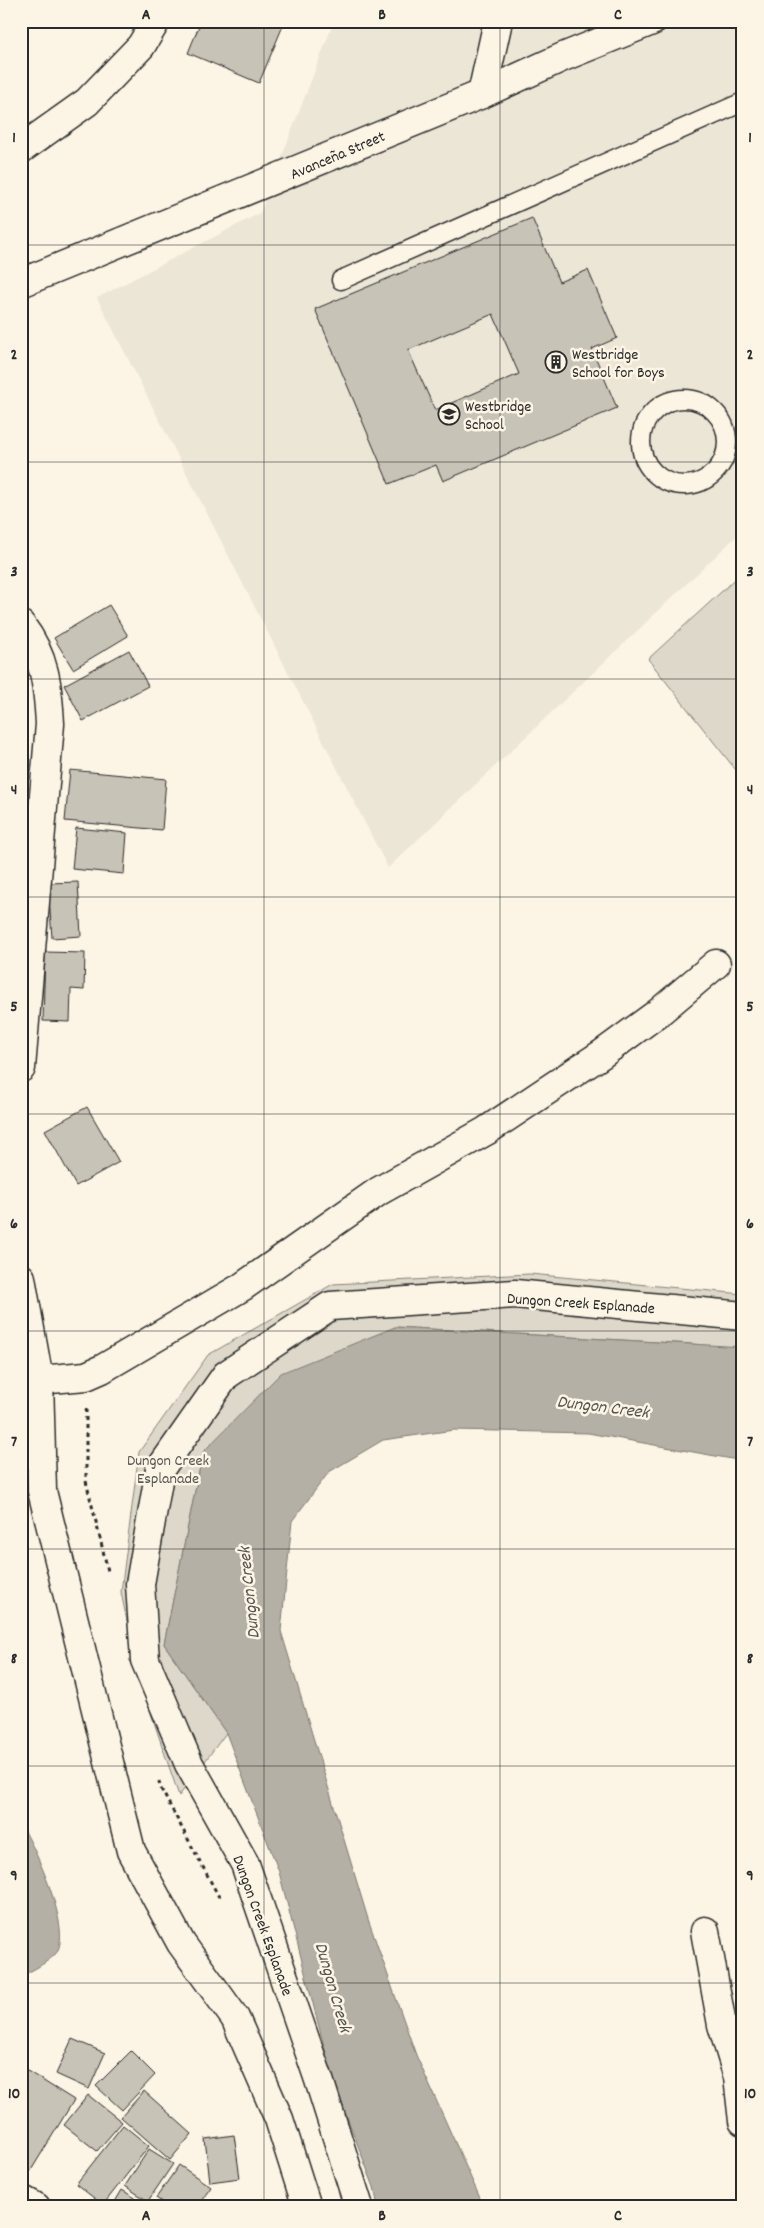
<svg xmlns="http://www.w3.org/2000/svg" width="764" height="2228" viewBox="0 0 764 2228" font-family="Dekko,sans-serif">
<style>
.built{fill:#ece6d7}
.green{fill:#ded8ca;stroke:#84827a}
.water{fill:#b4b0a5;stroke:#7d7b74}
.building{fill:#c8c3b7;stroke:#2b2b2b;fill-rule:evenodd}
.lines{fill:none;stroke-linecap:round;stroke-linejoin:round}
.service-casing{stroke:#2b2b2b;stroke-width:21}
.pedestrian-casing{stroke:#2b2b2b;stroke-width:31}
.minor-casing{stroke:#2b2b2b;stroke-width:31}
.tertiary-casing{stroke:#2b2b2b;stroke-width:31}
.path{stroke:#2b2b2b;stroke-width:3;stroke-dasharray:4 4;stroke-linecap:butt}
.service{stroke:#fcf5e5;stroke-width:18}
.pedestrian{stroke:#fcf5e5;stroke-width:28}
.minor{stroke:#fcf5e5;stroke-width:28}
.tertiary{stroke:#fcf5e5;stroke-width:28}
.grid{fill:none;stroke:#2b2b2b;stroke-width:1;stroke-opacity:0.55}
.labels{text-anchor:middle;stroke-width:5;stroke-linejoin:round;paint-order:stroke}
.street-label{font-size:16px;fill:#2b2b2b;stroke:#fcf5e5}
.poi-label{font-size:16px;fill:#2b2b2b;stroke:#fcf5e5;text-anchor:start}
.park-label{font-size:16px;fill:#585653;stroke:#fcf5e5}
.water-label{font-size:18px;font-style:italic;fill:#545350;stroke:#fcf5e5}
.neatline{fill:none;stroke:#2b2b2b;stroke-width:2}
.grid-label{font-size:16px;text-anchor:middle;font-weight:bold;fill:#2b2b2b}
</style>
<rect width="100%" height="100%" fill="#fcf5e5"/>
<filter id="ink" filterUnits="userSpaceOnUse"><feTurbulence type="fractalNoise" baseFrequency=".02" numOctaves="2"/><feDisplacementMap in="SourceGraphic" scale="10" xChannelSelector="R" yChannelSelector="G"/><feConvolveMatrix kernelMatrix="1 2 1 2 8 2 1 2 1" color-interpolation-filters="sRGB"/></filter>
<g filter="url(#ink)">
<polygon class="built" points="334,21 743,21 743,530 388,868 97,298 260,213"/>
<g class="green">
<polygon points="743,572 743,779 648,659"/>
<polygon points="530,1274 743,1294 743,1350 693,1344 395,1327 203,1452 164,1644 226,1733 179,1796 138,1675 121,1592 139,1452 208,1355 333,1284"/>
</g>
<g class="water">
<polygon points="395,1327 743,1347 743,1461 588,1433 454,1430 383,1440 329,1472 292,1521 281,1631 368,1919 416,2055 484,2207 378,2207 374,2187 333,2081 279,1872 226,1733 164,1644 203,1452 281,1373"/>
<path d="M21 1824C35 1848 72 1928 57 1952 52 1960 30 1972 21 1976Z"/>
</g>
<g class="building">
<polygon points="201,21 285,21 259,83 188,53"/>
<path d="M532 218 559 282 588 270 617 338 592 349 617 408 443 481 436 465 389 484 315 309ZM493 314 519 374 435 410 408 350Z"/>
<polygon points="109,605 128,636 73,669 54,638"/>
<polygon points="129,650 148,686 83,721 64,685"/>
<polygon points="70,770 166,779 162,830 65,821"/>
<polygon points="76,828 127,833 124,874 72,869"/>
<polygon points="78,882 81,936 52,938 48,883"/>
<polygon points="45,952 85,953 84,990 71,989 70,1022 43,1021"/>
<polygon points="87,1107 119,1162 76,1186 45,1130"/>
<polygon points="72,2039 105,2053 89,2089 56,2074"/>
<polygon points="131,2051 155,2075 122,2110 96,2086"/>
<polygon points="21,2067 74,2100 30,2172 21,2166"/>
<polygon points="144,2091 192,2134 170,2160 121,2117"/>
<polygon points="88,2095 122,2122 97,2151 64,2125"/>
<polygon points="123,2125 149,2146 103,2205 76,2184"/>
<polygon points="234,2135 240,2178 210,2182 205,2139"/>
<polygon points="149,2149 173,2164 148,2201 125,2186"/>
<polygon points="179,2165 211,2187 197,2207 169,2207 156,2198"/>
<polygon points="122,2190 150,2207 112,2207"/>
</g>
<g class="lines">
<g class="service-casing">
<g id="service">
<polyline points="341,280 743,102"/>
<circle cx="684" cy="442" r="43"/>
</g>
</g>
<g class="pedestrian-casing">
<polyline id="pedestrian" points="359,2207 319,2080 245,1864 189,1764 145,1660 140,1584 160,1469 226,1375 330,1306 515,1294 743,1316"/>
</g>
<g class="minor-casing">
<g id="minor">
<polyline points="482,94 498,21"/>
<polyline points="21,149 87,102 141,46 156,21"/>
<path d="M21 625C45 656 48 686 50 724L21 1068"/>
<polyline points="21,1278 39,1380 42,1491 131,1851 181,1943 235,2018 279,2119 307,2207"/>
<polyline points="39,1380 86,1376 102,1369 242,1287 379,1191 486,1131 543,1093 602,1054 658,1013 716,964"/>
<polyline points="705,1931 722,2025 738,2077 743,2121"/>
</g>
</g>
<g class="tertiary-casing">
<g id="tertiary">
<polyline points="21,283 482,94 563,57 652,21"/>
<polyline points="21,2199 36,2207"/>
</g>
</g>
<g class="path">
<polyline points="86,1409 86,1481 108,1571"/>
<polyline points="159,1781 160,1787 219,1897"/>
</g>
<use href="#service" class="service"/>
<use href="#pedestrian" class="pedestrian"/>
<use href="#minor" class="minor"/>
<use href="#tertiary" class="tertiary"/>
</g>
</g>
<path class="grid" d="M264 21V2207M500 21V2207M21 245H743M21 462H743M21 679H743M21 897H743M21 1114H743M21 1331H743M21 1549H743M21 1766H743M21 1983H743"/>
<defs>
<g id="building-ring" transform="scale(1.125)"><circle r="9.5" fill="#fcf5e5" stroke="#2b2b2b" stroke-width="1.5"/><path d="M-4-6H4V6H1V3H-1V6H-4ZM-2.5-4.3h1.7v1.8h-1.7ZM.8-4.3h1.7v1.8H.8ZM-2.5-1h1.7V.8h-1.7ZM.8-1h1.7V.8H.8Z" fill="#2b2b2b"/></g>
<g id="school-ring" transform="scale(1.125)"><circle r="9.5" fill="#fcf5e5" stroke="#2b2b2b" stroke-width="1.5"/><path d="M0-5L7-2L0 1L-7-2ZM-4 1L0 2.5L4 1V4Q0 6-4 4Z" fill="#2b2b2b"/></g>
</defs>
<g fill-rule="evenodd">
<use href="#building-ring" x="556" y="362"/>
<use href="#school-ring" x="449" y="414"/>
</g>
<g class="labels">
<g class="street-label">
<text transform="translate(337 154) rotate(-23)" y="6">Avanceña Street</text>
<text transform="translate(581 1302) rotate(4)" y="6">Dungon Creek Esplanade</text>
<text transform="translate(264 1925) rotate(70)" y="6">Dungon Creek Esplanade</text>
</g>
<g class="poi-label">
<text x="572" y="359">Westbridge<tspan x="572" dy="18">School for Boys</tspan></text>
<text x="465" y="411">Westbridge<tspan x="465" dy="18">School</tspan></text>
</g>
<g class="park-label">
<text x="168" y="1465">Dungon Creek<tspan x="168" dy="18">Esplanade</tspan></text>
</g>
<g class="water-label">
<text transform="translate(603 1406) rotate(7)" y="6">Dungon Creek</text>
<text transform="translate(248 1593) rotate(-96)" y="6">Dungon Creek</text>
<text transform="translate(334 1987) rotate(74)" y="6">Dungon Creek</text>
</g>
</g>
<rect width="764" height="2228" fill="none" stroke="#fcf5e5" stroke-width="55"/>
<rect x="28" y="28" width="708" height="2172" class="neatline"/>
<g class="grid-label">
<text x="146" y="19">A</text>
<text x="382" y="19">B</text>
<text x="618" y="19">C</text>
<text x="14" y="142">1</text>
<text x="750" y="142">1</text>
<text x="14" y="359">2</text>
<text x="750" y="359">2</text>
<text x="14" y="576">3</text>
<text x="750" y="576">3</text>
<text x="14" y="794">4</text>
<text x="750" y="794">4</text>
<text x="14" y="1011">5</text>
<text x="750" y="1011">5</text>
<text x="14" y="1228">6</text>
<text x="750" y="1228">6</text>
<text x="14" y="1446">7</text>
<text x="750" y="1446">7</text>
<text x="14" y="1663">8</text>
<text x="750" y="1663">8</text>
<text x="14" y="1880">9</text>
<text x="750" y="1880">9</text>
<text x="14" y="2098">10</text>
<text x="750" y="2098">10</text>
<text x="146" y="2220">A</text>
<text x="382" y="2220">B</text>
<text x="618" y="2220">C</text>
</g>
</svg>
